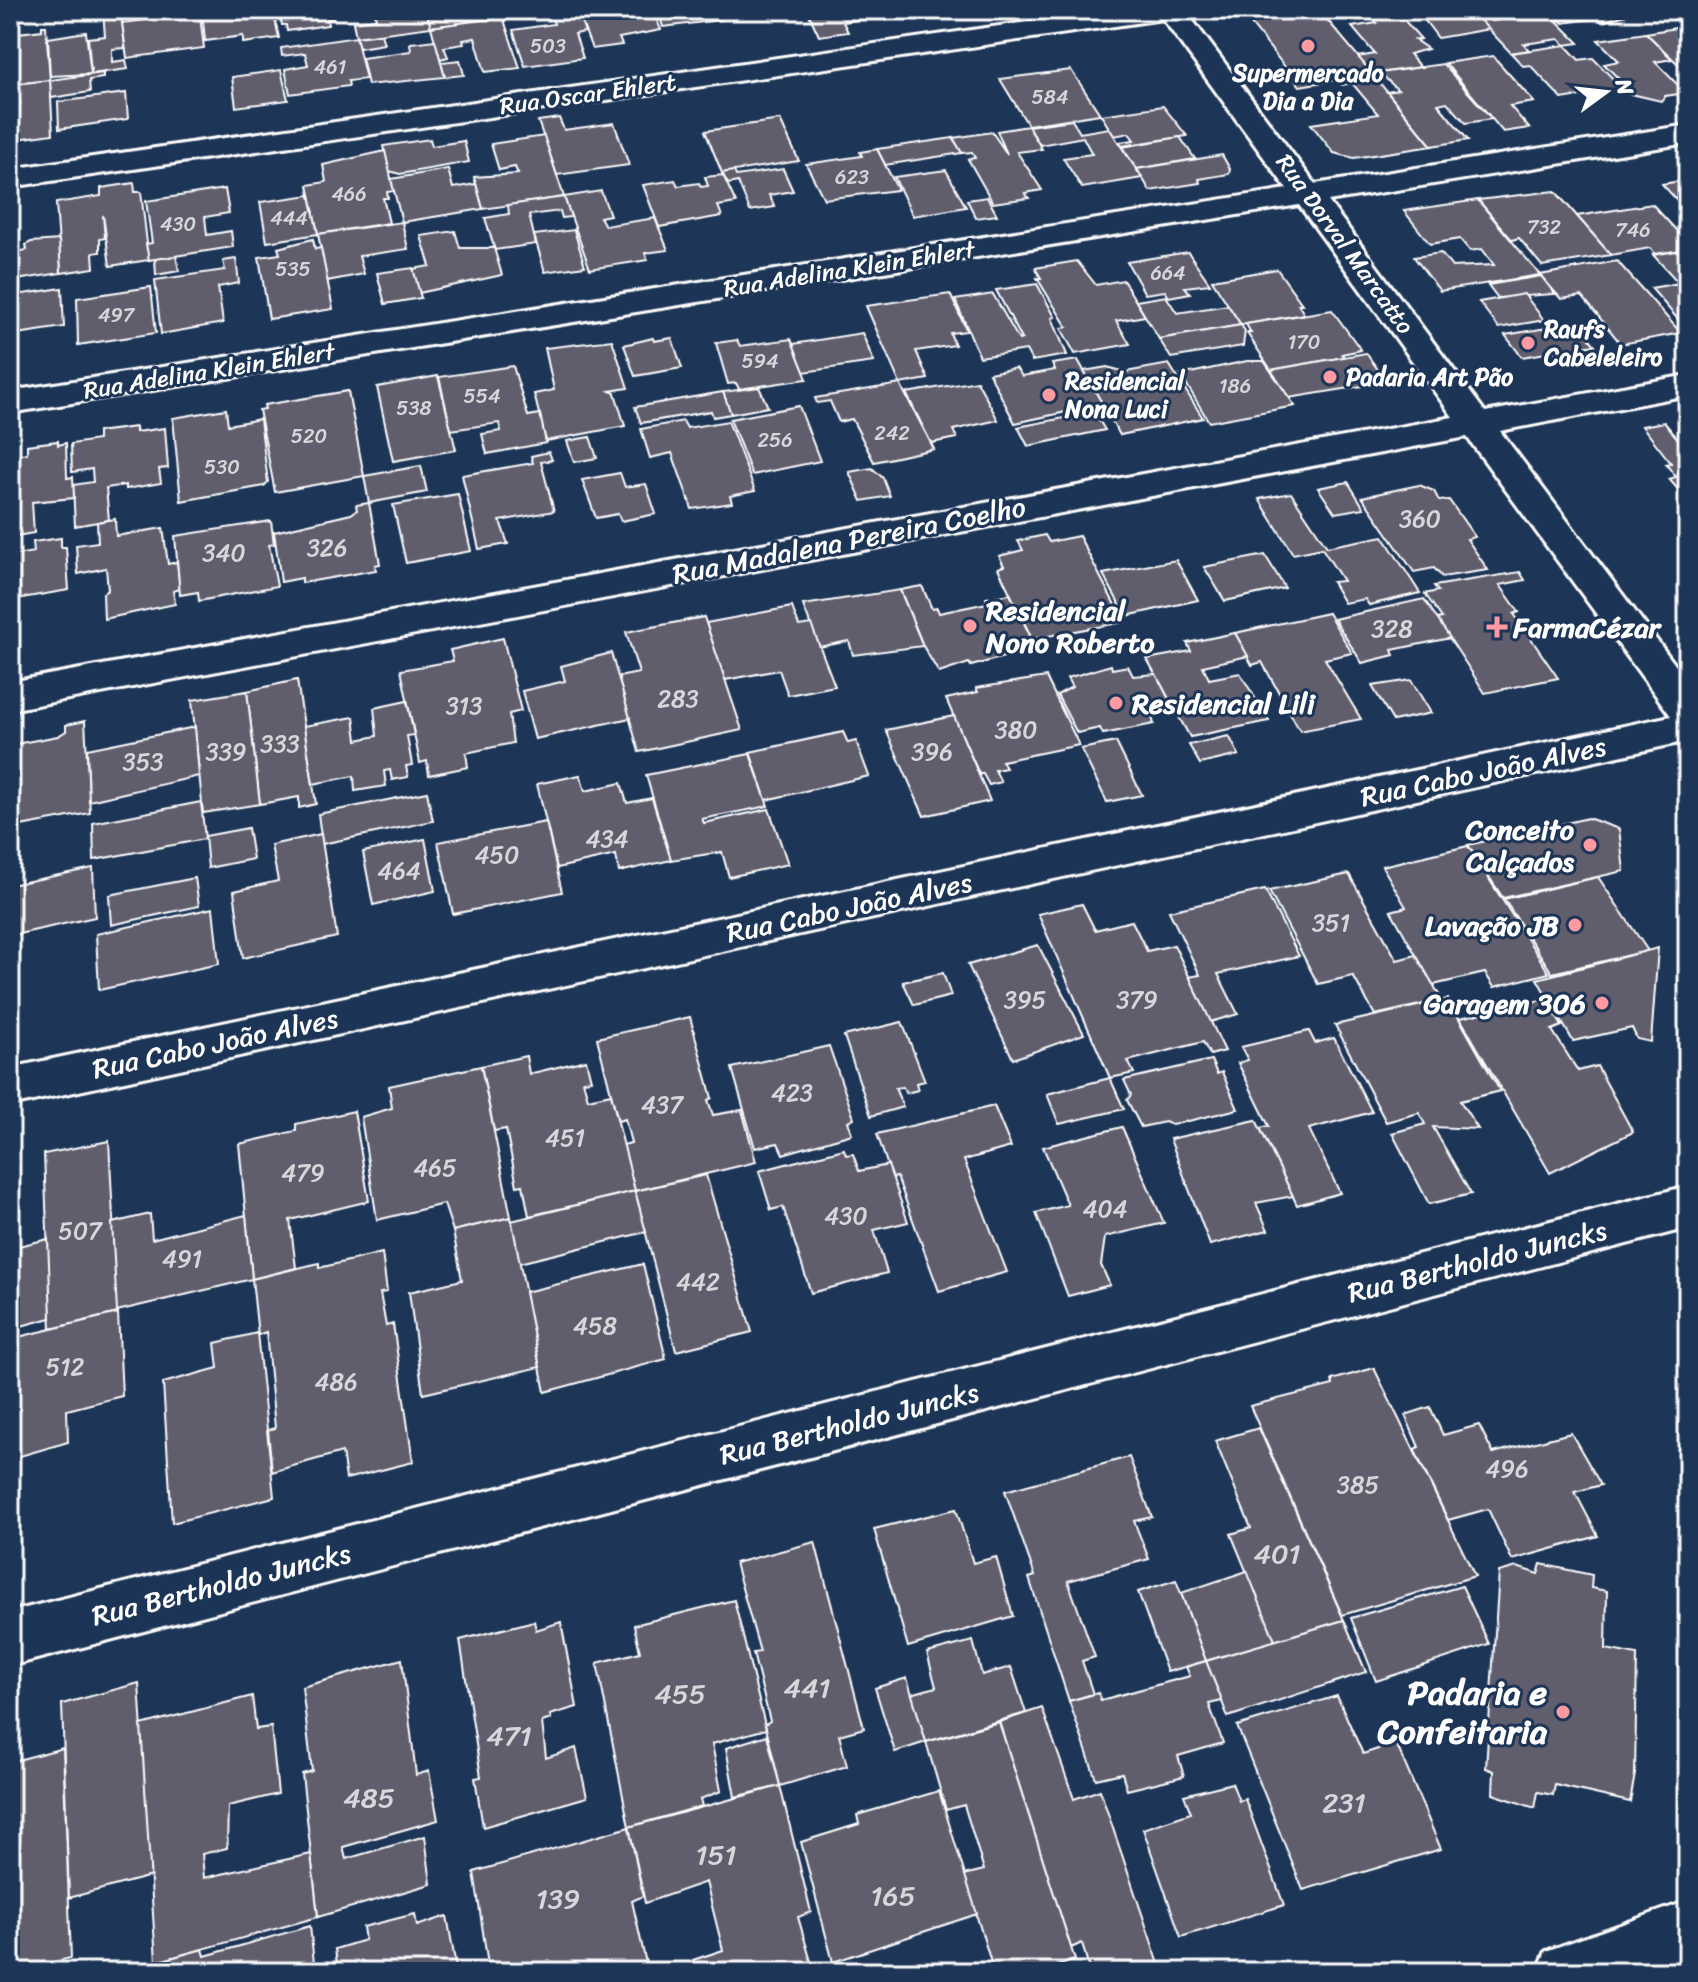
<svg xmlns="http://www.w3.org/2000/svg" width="1698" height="1982" viewBox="0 0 1698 1982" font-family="Sriracha,sans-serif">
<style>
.building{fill:#615d6d;stroke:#fff;stroke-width:2}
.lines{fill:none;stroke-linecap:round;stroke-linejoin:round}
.minor-casing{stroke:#fff;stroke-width:6}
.minor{fill:#1d3557;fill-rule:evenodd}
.poi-dot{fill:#ff9aa2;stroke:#1d3557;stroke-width:3}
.labels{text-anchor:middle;stroke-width:6;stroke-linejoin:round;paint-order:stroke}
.far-number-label{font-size:20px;fill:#d8d6da}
.far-poi-label{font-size:24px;font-weight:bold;fill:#fff;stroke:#1d3557;text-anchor:start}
.far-street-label{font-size:24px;fill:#fff;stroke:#1d3557}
.number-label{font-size:24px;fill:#d8d6da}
.street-label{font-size:28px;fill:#fff;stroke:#1d3557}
.poi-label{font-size:28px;font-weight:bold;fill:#fff;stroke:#1d3557;text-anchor:start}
.near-number-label{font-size:28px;fill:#d8d6da}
.near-poi-label{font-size:34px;font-weight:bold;fill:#fff;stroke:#1d3557;text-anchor:end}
</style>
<rect width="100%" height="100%" fill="#1d3557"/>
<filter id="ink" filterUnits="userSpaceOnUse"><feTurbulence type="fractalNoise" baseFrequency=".0125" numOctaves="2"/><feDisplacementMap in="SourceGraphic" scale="16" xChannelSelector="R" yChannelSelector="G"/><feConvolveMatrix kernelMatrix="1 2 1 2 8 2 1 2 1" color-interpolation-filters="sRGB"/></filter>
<g filter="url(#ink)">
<g class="building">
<polygon points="121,10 125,48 112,49 112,62 126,60 128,69 91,74 88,38 105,36 103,11"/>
<polygon points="202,10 273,10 279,38 243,43 243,36 205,41"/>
<polygon points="279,10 332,10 333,18 327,19 328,25 287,31 286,25 282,25"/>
<polygon points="374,10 426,10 431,27 356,37 353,22 376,19"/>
<polygon points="426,10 501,10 503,17 431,27"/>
<polygon points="501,10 555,10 503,17"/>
<polygon points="577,10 653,10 661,30 619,38 622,45 592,49"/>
<polygon points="577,10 585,32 575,34 583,58 525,66 513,30 554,24 550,11"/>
<polygon points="658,10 716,10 721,20 663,27"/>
<polygon points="807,10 859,10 864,19 843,22 848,32 819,36"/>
<polygon points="1306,10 1319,10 1373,74 1300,86 1247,19"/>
<polygon points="1417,10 1471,10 1489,29 1438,38"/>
<polygon points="1546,10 1579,43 1565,45 1559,39 1524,44 1529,50 1511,53 1477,17 1486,15 1492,21 1507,19 1500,12"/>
<polygon points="1550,10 1622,10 1626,15 1602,22 1598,18 1563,23"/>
<polygon points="1397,12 1421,39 1415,40 1428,49 1409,54 1420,67 1373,74 1358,57 1375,54 1352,27 1377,23 1371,15"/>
<polygon points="175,16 175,19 200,16 204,48 127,58 122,23"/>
<polygon points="503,17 520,68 485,72 475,38 463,40 464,44 444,47 448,57 440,59 431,27"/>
<polygon points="42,26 46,26 50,80 10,85 10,34 42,30"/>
<polygon points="1688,26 1688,67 1682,68 1646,33"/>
<polygon points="86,32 91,74 50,76 48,38"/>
<polygon points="1646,33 1672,59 1655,62 1686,93 1665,96 1661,101 1627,93 1623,88 1627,87 1604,64 1619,61 1598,40"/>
<polygon points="381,34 384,44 359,48 356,37"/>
<polygon points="356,37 366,79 348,81 349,86 290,94 285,69 308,65 305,53 282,56 281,48"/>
<polygon points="435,40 445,77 368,85 362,58 411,51 410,43"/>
<polygon points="1565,45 1579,60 1593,58 1623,89 1562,99 1530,65 1523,66 1511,53"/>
<polygon points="1493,56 1534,102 1510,106 1529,128 1503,132 1445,63"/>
<polygon points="460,60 464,75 445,77 441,62"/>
<polygon points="1443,64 1492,119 1466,123 1447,102 1438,104 1468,140 1432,146 1387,92 1398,90 1380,73"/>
<polygon points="281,70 288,100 236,107 232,77"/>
<polygon points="1071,70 1100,114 1028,125 1000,79"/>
<polygon points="103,73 103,78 89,80 90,92 51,98 50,80"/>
<polygon points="1373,74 1387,92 1432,146 1354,158 1334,153 1311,124 1378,114 1352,83 1342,85 1338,80"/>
<polygon points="50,80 53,134 10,140 10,107 20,105 20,101 16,101 15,84"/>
<polygon points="126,93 128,119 59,129 58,102"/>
<polygon points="1163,106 1187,136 1122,146 1119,142 1134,140 1129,133 1114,136 1101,115"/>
<polygon points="559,118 564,130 614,123 629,165 557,175 538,121"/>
<polygon points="780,120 799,161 722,173 705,131"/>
<polygon points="1072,120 1080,133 1109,128 1142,178 1082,188 1063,158 1092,154 1083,137 1040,145 1028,126"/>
<polygon points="1028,126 1042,149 1017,152 1042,190 1025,193 1029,198 993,203 968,159 975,158 972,152 962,153 953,138 992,132 1007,154 997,131"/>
<polygon points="544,136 564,197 483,209 474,177 518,174 515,167 499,170 491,144"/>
<polygon points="1180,137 1195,159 1137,169 1122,147"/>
<polygon points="953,138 962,153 885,165 877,149"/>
<polygon points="430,139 432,146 464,141 469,162 400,174 389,171 383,146"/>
<polygon points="877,149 898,190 824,199 806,164 862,156 860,152"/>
<polygon points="385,151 394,191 387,192 388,198 383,198 389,223 318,234 308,185 326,182 323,165"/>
<polygon points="1222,155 1230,169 1229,174 1199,179 1200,183 1150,191 1137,169"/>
<polygon points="448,169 453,188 476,184 483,209 402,222 391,179"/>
<polygon points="783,169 793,191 769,195 775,207 750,211 738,182 728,184 722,173 734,171 736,176"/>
<polygon points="946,170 966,207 913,216 894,177"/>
<polygon points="723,175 736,203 718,206 722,216 659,227 643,185 675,180 678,186 699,183 701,187 708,186 705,177"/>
<polygon points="1688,180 1688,212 1662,184"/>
<polygon points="134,183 135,192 141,192 149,260 110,266 103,215 105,238 100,239 100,252 93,253 94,268 61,273 56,203 101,196 101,188"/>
<polygon points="225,189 229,213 205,217 207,235 231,231 233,247 149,260 146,244 152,243 146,201"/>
<polygon points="601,191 610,215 600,217 605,226 655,218 668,250 645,253 648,260 590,269 564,197"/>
<polygon points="1555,191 1577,216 1611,255 1542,266 1519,238 1512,240 1478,200"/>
<polygon points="310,195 318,234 267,242 260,202"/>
<polygon points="564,197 571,217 562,218 560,211 529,215 536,244 495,250 485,218 509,214 508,205"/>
<polygon points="987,197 997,215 976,218 967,200"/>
<polygon points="1478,200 1540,275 1440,291 1414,257 1441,253 1452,267 1494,265 1482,249 1470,251 1460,239 1430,244 1404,211"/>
<polygon points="1652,204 1688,243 1688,249 1655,254 1650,248 1611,255 1577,216"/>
<polygon points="402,222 408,249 359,256 364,274 327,281 318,234"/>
<polygon points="574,230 585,266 545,272 534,235"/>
<polygon points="455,231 460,248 494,248 502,275 419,293 413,269 430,266 421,236"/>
<polygon points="313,239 315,249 321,248 333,309 269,319 259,257 280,254 278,248"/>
<polygon points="59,240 61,273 10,281 10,253 27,250 26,245 31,242"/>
<polygon points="1688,249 1688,331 1651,288 1679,283 1653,255"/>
<polygon points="1188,252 1210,284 1185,287 1190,293 1169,297 1165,291 1145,294 1127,262"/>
<polygon points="176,256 179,271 156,275 155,259"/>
<polygon points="236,259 239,283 218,287 223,323 161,334 155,280 225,270 223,261"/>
<polygon points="1077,261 1096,285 1123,280 1145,316 1116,321 1130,344 1075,354 1061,328 1067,327 1037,278 1041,278 1035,268"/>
<polygon points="1617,261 1681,333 1621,344 1582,296 1561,299 1540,275"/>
<polygon points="413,268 421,298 385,304 377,273"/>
<polygon points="1277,269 1302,304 1298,304 1304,314 1241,325 1212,280"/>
<polygon points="1541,276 1555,294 1498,298 1488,285"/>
<polygon points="1037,284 1055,317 1052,318 1067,355 1032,361 1026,350 980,357 955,300 993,294 1019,340 1022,339 996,290"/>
<polygon points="151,287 156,333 78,345 77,298"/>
<polygon points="62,288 64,327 10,335 10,296"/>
<polygon points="950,294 967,331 950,333 955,345 916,351 928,379 900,384 866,306"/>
<polygon points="1524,294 1544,320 1499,328 1479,302"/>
<polygon points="1166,296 1177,313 1228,305 1241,325 1159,339 1136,301"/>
<polygon points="1332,310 1361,350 1342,354 1344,357 1271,370 1247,333 1251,333 1246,324"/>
<polygon points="1577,323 1595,345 1522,357 1505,335"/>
<polygon points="1241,325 1245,331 1243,346 1171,358 1159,339"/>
<polygon points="862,333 874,362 804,372 793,344"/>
<polygon points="653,338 654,341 672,338 682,368 635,376 624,345"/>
<polygon points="791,339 807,379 739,389 736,383 728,384 716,343 737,340 740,346"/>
<polygon points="612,340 628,388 610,391 615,393 625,426 546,441 534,394 554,390 545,348"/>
<polygon points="1366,353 1387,382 1289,398 1271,370"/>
<polygon points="1078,360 1088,378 1079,379 1082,385 1091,384 1103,404 1015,423 989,373 1016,368 1022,376 1055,370 1052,364"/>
<polygon points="1247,361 1264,361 1295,406 1209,422 1181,375"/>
<polygon points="1169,364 1203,418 1120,435 1084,371 1107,367 1126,372"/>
<polygon points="513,366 528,416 540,414 546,443 487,454 482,434 501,431 499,423 451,430 439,377"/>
<polygon points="438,376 456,450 393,461 377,387"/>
<polygon points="977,381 998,420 953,430 957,438 931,443 906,393"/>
<polygon points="900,384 934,449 874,462 852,419 839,422 830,401 817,403 815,398"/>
<polygon points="759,387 768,407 731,414 723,392"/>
<polygon points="348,391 364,476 275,492 259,410 265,409 264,405"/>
<polygon points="723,392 731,414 713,417 711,411 641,423 635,407"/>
<polygon points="799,406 820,461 752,475 730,419"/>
<polygon points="226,409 228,425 260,419 268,482 264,486 181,501 173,418"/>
<polygon points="1094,412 1105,430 1028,446 1018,427"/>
<polygon points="683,421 687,428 728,421 755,491 730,496 732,503 692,509 672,453 650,458 641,429"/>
<polygon points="1664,422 1688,451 1688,501 1669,479 1676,477 1666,464 1671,463 1642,426"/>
<polygon points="136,427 136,432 165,428 168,468 159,469 161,483 126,489 126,485 106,488 109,520 75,526 73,485 93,482 92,469 72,472 71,444 98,440 98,432"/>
<polygon points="590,437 597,458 574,462 567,441"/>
<polygon points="58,441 58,445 66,443 67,478 73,477 74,498 32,502 34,533 10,537 10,456 27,453 27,445"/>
<polygon points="549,452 552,460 541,462 554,511 500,521 508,544 479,549 462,475 533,463 531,456"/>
<polygon points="421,466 427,492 369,503 364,476"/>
<polygon points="872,468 883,478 890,496 862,501 849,472"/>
<polygon points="620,473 625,487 646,484 656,514 621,521 618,514 596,518 582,480"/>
<polygon points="1348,482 1364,508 1335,513 1318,488"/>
<polygon points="1419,485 1434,491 1439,501 1449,500 1475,537 1467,539 1488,570 1442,577 1434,568 1414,572 1362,497"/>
<polygon points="1291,493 1327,547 1383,536 1420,593 1369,605 1365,599 1344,603 1332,582 1343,581 1322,548 1293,554 1259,499"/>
<polygon points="458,494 471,551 406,563 393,505"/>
<polygon points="369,503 380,564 375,565 376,570 302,583 302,578 281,582 274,532 351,514 357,510 356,505"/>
<polygon points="115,519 116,536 163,528 168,564 177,562 180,589 173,591 175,604 104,619 103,593 108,590 106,568 78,574 76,545 98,542 97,522"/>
<polygon points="271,521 274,544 269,545 277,586 199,601 198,592 180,595 175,536"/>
<polygon points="1045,535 1049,542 1079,536 1124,622 1032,639 998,568 1004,566 999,556 1023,550 1018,541"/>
<polygon points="61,538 61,547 66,547 69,590 10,600 10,556 34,552 33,542"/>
<polygon points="1265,555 1285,588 1225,601 1204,567"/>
<polygon points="1176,560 1198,600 1126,616 1103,574"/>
<polygon points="1520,572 1525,580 1500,585 1519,612 1514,614 1558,678 1485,693 1437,619 1442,618 1425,594 1438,591 1434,586"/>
<polygon points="922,586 932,609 937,608 939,613 987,603 986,598 1010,594 1038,652 1023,656 1022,652 971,666 969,663 939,673 923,646 900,590"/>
<polygon points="900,590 923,646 853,655 849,641 819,647 803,605"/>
<polygon points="1424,599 1450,638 1392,650 1394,655 1362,663 1334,619"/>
<polygon points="792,607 799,626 811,624 835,686 788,695 779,670 725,680 706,623"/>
<polygon points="1328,613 1352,653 1325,659 1361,719 1300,731 1262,662 1252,665 1235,633"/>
<polygon points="704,617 742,730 639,752 618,677 639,673 626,632"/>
<polygon points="1235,633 1248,656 1203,666 1209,679 1240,673 1269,721 1190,737 1147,659 1191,651 1187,643"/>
<polygon points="503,638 521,711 509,714 513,743 466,753 468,767 429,775 427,761 420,763 401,670 453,661 450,650"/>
<polygon points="611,653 630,718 535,739 522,691 565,681 561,666"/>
<polygon points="1111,665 1112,669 1128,666 1133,676 1156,674 1175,711 1152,717 1154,724 1103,734 1100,728 1077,733 1057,695 1072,687 1067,678"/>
<polygon points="1046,677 1079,745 1002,761 1006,768 995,770 1001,782 989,785 983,774 979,774 946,699 978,692 976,688"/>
<polygon points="297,680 316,804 299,808 299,797 260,804 247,691"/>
<polygon points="1411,680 1431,713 1393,721 1372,686"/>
<polygon points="247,691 260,804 203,813 192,700"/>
<polygon points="407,701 414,735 407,736 412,765 406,766 408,777 392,780 390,770 384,771 386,786 355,791 354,776 313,784 304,726 354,717 357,740 377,736 374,708"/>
<polygon points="954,716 990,801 924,816 886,730"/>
<polygon points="85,721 90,813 10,828 10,745 58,736 66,731 66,725"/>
<polygon points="195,727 199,776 89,801 87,749"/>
<polygon points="843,732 848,743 856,741 869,776 766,800 750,752"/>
<polygon points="1229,736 1239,755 1200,764 1189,745"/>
<polygon points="1116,742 1142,795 1107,802 1081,749"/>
<polygon points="750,754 768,806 702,819 704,823 769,809 788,864 729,877 722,852 671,860 646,775"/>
<polygon points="580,775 585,791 621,783 627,803 652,798 671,860 619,872 616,855 557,868 537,784"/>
<polygon points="427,792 433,821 322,844 318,814"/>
<polygon points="201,802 205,839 94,860 93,823"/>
<polygon points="1588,818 1619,829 1624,871 1503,898 1468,845"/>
<polygon points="546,822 562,892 453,914 438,842"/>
<polygon points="248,828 253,859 208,868 205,836"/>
<polygon points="321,834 337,937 243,958 234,891 278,881 271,845"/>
<polygon points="425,839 435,891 373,905 363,852"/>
<polygon points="1468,846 1549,973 1494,987 1485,973 1433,985 1391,911 1406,907 1382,866"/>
<polygon points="93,868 95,917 10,936 10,885"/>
<polygon points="1349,874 1397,960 1416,955 1442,1000 1375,1015 1353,976 1318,984 1269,891"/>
<polygon points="1598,877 1648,951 1552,973 1504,899"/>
<polygon points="195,878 199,906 111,925 109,895"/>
<polygon points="1265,890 1299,956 1218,974 1238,1014 1210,1022 1189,977 1200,975 1169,911"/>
<polygon points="1082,904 1095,930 1132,921 1147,951 1174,945 1225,1051 1210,1055 1203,1042 1128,1061 1134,1073 1110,1078 1038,914"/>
<polygon points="213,908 219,964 99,990 96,934"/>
<polygon points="1038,945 1084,1034 1013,1059 968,965"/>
<polygon points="1658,948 1651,1042 1637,1039 1632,1028 1573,1041 1537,979"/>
<polygon points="943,973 951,996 914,1005 903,982"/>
<polygon points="1448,999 1500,1091 1460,1101 1478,1129 1433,1127 1471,1194 1429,1204 1392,1133 1425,1124 1419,1113 1386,1122 1335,1025"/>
<polygon points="1546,999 1562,1026 1552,1030 1578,1071 1597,1066 1633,1132 1550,1173 1460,1018"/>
<polygon points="690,1017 712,1098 708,1100 713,1115 742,1110 756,1162 635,1191 623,1145 631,1143 625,1119 618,1121 597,1038"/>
<polygon points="902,1022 925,1081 916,1083 918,1090 906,1093 903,1087 895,1088 903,1107 871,1116 844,1036"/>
<polygon points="1309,1031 1315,1043 1334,1038 1372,1112 1309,1129 1340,1193 1297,1205 1260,1128 1269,1126 1238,1063 1248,1060 1241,1047"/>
<polygon points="829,1046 854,1118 848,1121 852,1134 783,1154 778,1143 755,1148 732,1068"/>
<polygon points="526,1056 529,1074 586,1060 591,1080 583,1081 588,1099 611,1094 635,1191 529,1216 523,1185 517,1186 506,1129 494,1131 481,1066"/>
<polygon points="1211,1060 1217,1074 1222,1072 1238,1109 1172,1125 1165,1122 1141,1127 1127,1100 1131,1095 1124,1080"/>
<polygon points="481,1066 511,1217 453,1231 444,1204 377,1220 361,1117 392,1108 389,1086"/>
<polygon points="1110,1078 1124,1109 1059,1124 1047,1094"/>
<polygon points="994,1106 1011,1147 964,1160 1007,1272 939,1291 897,1177 892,1178 877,1134"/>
<polygon points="354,1111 369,1201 290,1220 296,1268 252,1279 239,1144 296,1131 296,1124"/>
<polygon points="1256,1120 1293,1196 1256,1203 1268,1230 1210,1245 1170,1139"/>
<polygon points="1122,1127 1164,1223 1105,1237 1101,1265 1110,1285 1068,1296 1036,1213 1068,1205 1043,1147"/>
<polygon points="109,1141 118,1313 51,1329 44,1154"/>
<polygon points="844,1149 846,1155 853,1154 859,1171 888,1165 908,1222 874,1230 887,1273 811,1293 783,1207 771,1210 759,1171"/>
<polygon points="706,1175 752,1332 676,1351 635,1191"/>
<polygon points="635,1191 646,1232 519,1263 511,1221"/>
<polygon points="150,1214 152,1239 246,1215 252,1279 117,1311 112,1223"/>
<polygon points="511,1217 540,1367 423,1394 409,1292 462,1280 453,1231"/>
<polygon points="48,1239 51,1318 10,1329 10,1248"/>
<polygon points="382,1253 387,1292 380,1293 386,1326 393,1324 413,1462 346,1479 342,1452 272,1472 268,1430 275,1428 266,1332 258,1335 252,1279 319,1263 319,1268"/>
<polygon points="643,1264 666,1359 545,1392 525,1292"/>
<polygon points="118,1313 122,1396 67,1410 68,1442 10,1459 10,1339"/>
<polygon points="257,1333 274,1497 172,1523 163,1383 218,1368 215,1343"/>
<polygon points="1374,1368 1475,1576 1342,1615 1250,1406 1333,1385 1332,1380"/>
<polygon points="1430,1407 1443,1435 1479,1425 1493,1453 1571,1433 1601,1485 1575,1492 1598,1536 1512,1560 1488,1509 1448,1520 1414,1449 1419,1447 1405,1415"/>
<polygon points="1259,1428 1344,1620 1275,1641 1231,1534 1251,1528 1215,1441"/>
<polygon points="1129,1457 1152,1517 1134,1521 1149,1559 1068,1581 1095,1657 1082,1661 1093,1694 1069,1701 1029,1578 1035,1576 1005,1491"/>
<polygon points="956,1509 973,1563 996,1557 1013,1616 908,1647 874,1529"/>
<polygon points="815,1542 864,1728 839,1735 847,1766 780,1786 765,1724 770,1721 753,1653 760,1652 735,1563"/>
<polygon points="1541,1564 1592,1575 1591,1588 1607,1591 1606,1649 1637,1655 1635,1774 1630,1802 1555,1785 1553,1795 1538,1792 1535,1808 1493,1794 1494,1771 1486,1768 1499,1572 1517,1567 1538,1574"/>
<polygon points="1247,1571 1275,1641 1206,1661 1181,1593"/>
<polygon points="1176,1580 1206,1661 1167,1672 1138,1592"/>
<polygon points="1462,1586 1489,1644 1376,1681 1351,1618"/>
<polygon points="734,1600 766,1729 712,1744 721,1791 700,1799 702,1806 629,1827 597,1663 640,1652 634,1625"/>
<polygon points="1344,1620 1366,1672 1228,1717 1206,1661"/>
<polygon points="534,1621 536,1630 561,1622 577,1707 550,1715 551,1719 542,1722 546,1758 576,1748 587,1797 483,1827 475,1778 481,1777 460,1640"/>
<polygon points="973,1641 982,1675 1011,1667 1026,1713 926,1742 911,1694 936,1687 927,1653"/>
<polygon points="402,1659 416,1775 429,1771 438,1820 343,1847 346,1859 425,1836 431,1884 318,1917 302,1774 312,1771 302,1687"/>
<polygon points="1206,1661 1222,1701 1209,1704 1223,1743 1178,1756 1184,1776 1127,1790 1122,1773 1096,1779 1069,1701 1098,1693 1101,1700 1190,1676 1186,1667"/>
<polygon points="907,1678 926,1742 895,1752 875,1688"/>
<polygon points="139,1683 151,1876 69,1898 62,1704"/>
<polygon points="252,1696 256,1729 271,1727 278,1794 228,1806 227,1848 202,1854 204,1878 311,1854 318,1917 156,1962 141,1725"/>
<polygon points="1337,1696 1363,1754 1396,1743 1441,1849 1303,1890 1237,1726"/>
<polygon points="1042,1708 1074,1799 1100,1790 1161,1970 1090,1972 1082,1943 1071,1948 999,1722"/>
<polygon points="999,1722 1075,1960 1039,1972 994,1972 964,1875 984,1870 964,1805 946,1810 926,1742"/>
<polygon points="767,1735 780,1786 735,1797 726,1748"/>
<polygon points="63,1748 71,1958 10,1972 10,1762"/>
<polygon points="1232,1783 1239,1801 1245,1799 1284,1905 1181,1937 1143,1829 1191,1813 1184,1795"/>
<polygon points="780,1786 811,1912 798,1917 812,1965 818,1963 820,1972 696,1972 693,1960 723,1950 706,1882 645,1903 629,1827"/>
<polygon points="939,1791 977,1914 833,1962 801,1842 859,1824 857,1815"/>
<polygon points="629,1827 643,1896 632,1901 648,1972 489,1972 474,1872"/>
<polygon points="415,1914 417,1926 447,1916 457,1972 338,1972 335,1949 365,1940 363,1927"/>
<polygon points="310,1926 315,1972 157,1972 156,1962 203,1949 205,1956"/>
</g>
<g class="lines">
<g class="minor-casing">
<g id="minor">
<polygon points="1110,10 1185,10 1315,184 1688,125 1688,143 1328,201 1485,412 1688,375 1688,395 1500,431 1688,682 1688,741 10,1106 10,1068 1671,716 1467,437 10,710 10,682 1453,417 1299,205 10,413 10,391 1287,189 1163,19 10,187 10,169"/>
<polygon points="1688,1186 1688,1228 10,1666 10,1612"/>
<polygon points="1688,1901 1688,1961 1656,1972 1537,1972 1546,1951"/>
</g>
</g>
<use href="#minor" class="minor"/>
</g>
</g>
<g class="poi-dot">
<circle cx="1308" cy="46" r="8"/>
<circle cx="1528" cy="343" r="8"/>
<circle cx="1330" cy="377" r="8"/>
<circle cx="1049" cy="395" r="8"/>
<circle cx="970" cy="626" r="8"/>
<path d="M1493 615h8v8h8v8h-8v8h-8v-8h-8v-8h8z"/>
<circle cx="1116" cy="703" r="8"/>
<circle cx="1590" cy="845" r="8"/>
<circle cx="1575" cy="925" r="8"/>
<circle cx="1602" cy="1003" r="8"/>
<circle cx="1563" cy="1712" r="8"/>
</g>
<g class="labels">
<g class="far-number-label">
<text x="548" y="53">503</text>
<text x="330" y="74">461</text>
<text x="1050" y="104">584</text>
<text x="852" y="184">623</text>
<text x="349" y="201">466</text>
<text x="289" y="225">444</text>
<text x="178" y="231">430</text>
<text x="1544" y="234">732</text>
<text x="1633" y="237">746</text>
<text x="293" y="276">535</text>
<text x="1168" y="280">664</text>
<text x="116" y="322">497</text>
<text x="1304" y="349">170</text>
<text x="760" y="368">594</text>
<text x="1235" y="393">186</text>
<text x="482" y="403">554</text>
<text x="414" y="415">538</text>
<text x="892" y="440">242</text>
<text x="309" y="443">520</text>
<text x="775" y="447">256</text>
<text x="222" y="474">530</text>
</g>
<g class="far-poi-label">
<text x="1308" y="81" text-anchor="middle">Supermercado<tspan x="1308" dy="28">Dia a Dia</tspan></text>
<text x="1544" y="337">Raufs<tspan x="1544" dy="28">Cabeleleiro</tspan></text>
<text x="1346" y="385">Padaria Art Pão</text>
<text x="1065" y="389">Residencial<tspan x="1065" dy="28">Nona Luci</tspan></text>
</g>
<g class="far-street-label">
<text transform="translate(588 94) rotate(-8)" y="8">Rua Oscar Ehlert</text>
<text transform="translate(1345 244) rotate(54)" y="8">Rua Dorval Marcatto</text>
<text transform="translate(849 269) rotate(-9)" y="8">Rua Adelina Klein Ehlert</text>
<text transform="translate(209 371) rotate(-9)" y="8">Rua Adelina Klein Ehlert</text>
</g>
<g class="number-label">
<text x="1420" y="527">360</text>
<text x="327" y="556">326</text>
<text x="224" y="561">340</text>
<text x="1392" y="637">328</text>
<text x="678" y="707">283</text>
<text x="464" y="714">313</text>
<text x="1016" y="738">380</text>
<text x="280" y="752">333</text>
<text x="226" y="760">339</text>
<text x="932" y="760">396</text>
<text x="143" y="770">353</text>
<text x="607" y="847">434</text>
<text x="497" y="863">450</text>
<text x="399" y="879">464</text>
<text x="1331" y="931">351</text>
<text x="1025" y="1008">395</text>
<text x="1137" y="1008">379</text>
<text x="792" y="1101">423</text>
<text x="662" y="1113">437</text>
<text x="565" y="1146">451</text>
<text x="435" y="1176">465</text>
<text x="303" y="1181">479</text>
<text x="1105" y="1217">404</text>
<text x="846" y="1224">430</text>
<text x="80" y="1239">507</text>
<text x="182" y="1267">491</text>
<text x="698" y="1290">442</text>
<text x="595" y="1334">458</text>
<text x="65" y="1375">512</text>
<text x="336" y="1390">486</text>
<text x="1507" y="1477">496</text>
<text x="1358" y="1493">385</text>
</g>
<g class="street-label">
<text transform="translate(849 540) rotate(-11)" y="10">Rua Madalena Pereira Coelho</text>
<text transform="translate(1483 771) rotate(-12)" y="10">Rua Cabo João Alves</text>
<text transform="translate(849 907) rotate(-12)" y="10">Rua Cabo João Alves</text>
<text transform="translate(215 1043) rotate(-12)" y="10">Rua Cabo João Alves</text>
<text transform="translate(1477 1261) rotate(-14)" y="10">Rua Bertholdo Juncks</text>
<text transform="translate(849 1423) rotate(-14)" y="10">Rua Bertholdo Juncks</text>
<text transform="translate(221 1584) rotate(-14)" y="10">Rua Bertholdo Juncks</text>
</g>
<g class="poi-label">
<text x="986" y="620">Residencial<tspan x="986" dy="32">Nono Roberto</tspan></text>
<text x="1513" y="637">FarmaCézar</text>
<text x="1132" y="713">Residencial Lili</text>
<text x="1574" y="839" text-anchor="end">Conceito<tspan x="1574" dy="32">Calçados</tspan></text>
<text x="1559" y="935" text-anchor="end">Lavação JB</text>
<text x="1586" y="1013" text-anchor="end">Garagem 306</text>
</g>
<g class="near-number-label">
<text x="1277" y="1563">401</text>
<text x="807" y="1697">441</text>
<text x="680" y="1703">455</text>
<text x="509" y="1745">471</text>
<text x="369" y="1807">485</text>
<text x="1344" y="1812">231</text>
<text x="716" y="1864">151</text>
<text x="893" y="1905">165</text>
<text x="558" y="1908">139</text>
</g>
<g class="near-poi-label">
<text x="1547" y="1704">Padaria e<tspan x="1547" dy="39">Confeitaria</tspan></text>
</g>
</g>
<rect width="1698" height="1982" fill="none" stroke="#1d3557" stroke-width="40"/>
<rect x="20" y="20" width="1658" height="1942" fill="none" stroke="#fff" stroke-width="3" filter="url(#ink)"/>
<g transform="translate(1606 92) rotate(75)" stroke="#1d3557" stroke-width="6" paint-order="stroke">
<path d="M0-6L14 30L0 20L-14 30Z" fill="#ffffff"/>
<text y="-12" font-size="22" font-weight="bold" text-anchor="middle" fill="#ffffff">N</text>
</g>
</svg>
